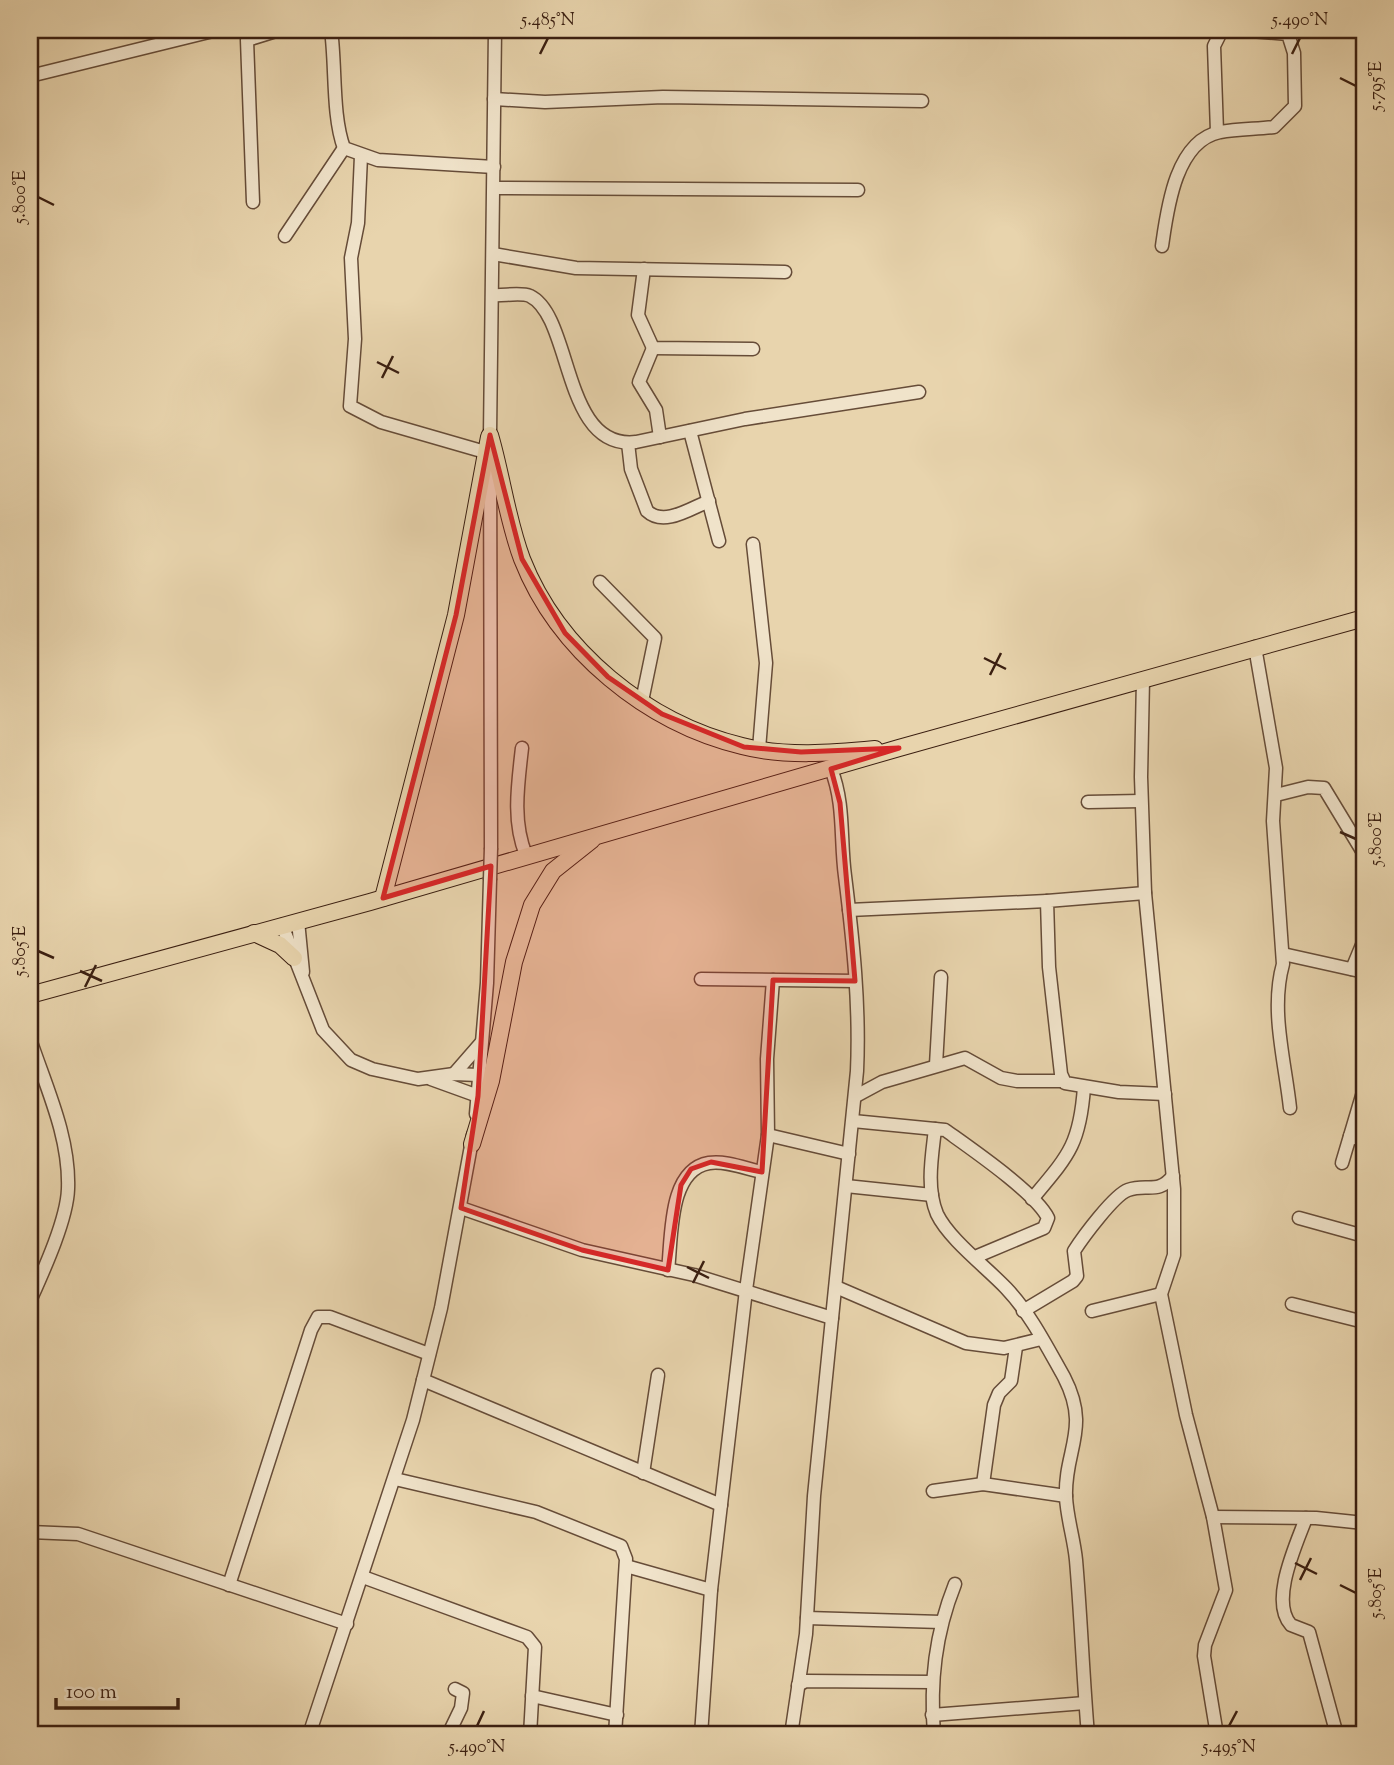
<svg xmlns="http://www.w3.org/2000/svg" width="1394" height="1765" viewBox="0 0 1394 1765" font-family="'Sorts Mill Goudy',serif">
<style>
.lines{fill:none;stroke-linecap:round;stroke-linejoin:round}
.minor-casing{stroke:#664c38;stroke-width:15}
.major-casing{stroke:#3b1f11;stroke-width:18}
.minor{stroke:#f0e3ca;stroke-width:12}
.major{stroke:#e8d4ad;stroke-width:16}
.minor-bridge-casing{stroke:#664c38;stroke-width:15;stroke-linecap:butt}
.minor-bridge{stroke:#f0e3ca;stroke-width:12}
.marked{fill:#d62828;fill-opacity:0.2;stroke:#d62828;stroke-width:5;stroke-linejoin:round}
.ticks{fill:none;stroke:#3b1f11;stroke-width:2.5}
.neatline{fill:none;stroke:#3b1f11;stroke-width:2.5}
.ticks-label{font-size:18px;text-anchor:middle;fill:#3b1f11}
</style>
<rect width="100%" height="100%" fill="#e8d4ad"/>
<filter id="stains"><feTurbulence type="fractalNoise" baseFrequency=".00286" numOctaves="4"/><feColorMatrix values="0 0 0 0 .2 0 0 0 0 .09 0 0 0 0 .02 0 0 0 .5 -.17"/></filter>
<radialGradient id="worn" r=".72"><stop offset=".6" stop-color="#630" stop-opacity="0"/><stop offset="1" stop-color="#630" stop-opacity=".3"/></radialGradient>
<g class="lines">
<g class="minor-casing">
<g id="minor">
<path d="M331 30C336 66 332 116 344 148L378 160 494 167"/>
<polyline points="30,76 217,30"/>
<polyline points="494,99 545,102 663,97 922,101"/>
<polyline points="1217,132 1214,46 1222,30"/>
<polyline points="361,156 358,223 351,258 355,339 350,406 381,422 485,452"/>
<polyline points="494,188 858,190"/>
<polyline points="253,202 247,40 279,30"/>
<polyline points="285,236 344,148"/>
<path d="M1162 246C1167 211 1175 141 1220 132 1237 129 1256 129 1274 127L1295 106 1294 53 1288 34 1238 30"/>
<polyline points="493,254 576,268 785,272"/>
<polyline points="644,269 638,315 653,348 753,349"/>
<path d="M493 295C503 296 521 292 530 296 573 317 562 451 636 442L745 419 919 392"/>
<polyline points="653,348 639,382 656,410 660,437"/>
<polyline points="690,431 719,541"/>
<path d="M628 443 631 469 647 511C664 527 691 508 709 501"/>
<polyline points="753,544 766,663 759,749"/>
<polyline points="600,582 655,638 642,701"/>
<path d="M1255 647 1276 768 1273 821 1283 964C1270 1010 1285 1061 1290 1108"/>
<polyline points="1143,679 1141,777 1145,893 1174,1189 1174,1255 1161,1294 1186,1415 1213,1517 1226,1590 1205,1645 1204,1656 1217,1735"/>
<path d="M522 748C518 784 512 821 526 855"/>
<polyline points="1276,795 1308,787 1324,788 1364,854"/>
<polyline points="1088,802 1141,801"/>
<polyline points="491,848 490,435 495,30"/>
<polyline points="1145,893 1047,901 1049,967 1061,1074 1065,1083 1119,1092 1165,1094"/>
<polyline points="849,910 1047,901"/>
<polyline points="298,921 303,972"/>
<polyline points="282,925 323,1030 351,1060 372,1069 418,1079 454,1074 478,1075"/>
<polyline points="1283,954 1364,972"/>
<polyline points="1352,969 1364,940"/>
<polyline points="701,979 855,981"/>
<path d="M30 1039C46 1087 70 1137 68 1189 67 1220 43 1272 30 1301"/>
<polyline points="936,1065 941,977"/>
<polyline points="454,1074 481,1043"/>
<polyline points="431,1079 478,1096"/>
<polyline points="856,1096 882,1082 965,1058 1001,1078 1017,1081 1062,1081"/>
<polyline points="476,1114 487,983 490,880"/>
<polyline points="853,1121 935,1129"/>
<polyline points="768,1135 849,1154"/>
<polyline points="1350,1136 1364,1141"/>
<polyline points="1342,1163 1364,1089"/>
<polyline points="846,1186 932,1195"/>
<path d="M1032 1199C1068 1156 1080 1145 1084 1087"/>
<polyline points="461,1208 582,1250 694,1275 832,1318"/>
<polyline points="1299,1218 1364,1236"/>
<path d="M975 1257 1044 1228 1048 1218C1036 1193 970 1148 945 1130L935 1129C932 1156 926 1188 937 1214 949 1239 986 1267 1006 1288 1030 1313 1047 1347 1064 1377 1091 1429 1064 1450 1066 1497 1067 1518 1074 1539 1076 1560 1081 1618 1083 1677 1088 1735"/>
<path d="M668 1270C672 1237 668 1170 709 1163 725 1160 747 1169 762 1172"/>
<polyline points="836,1287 966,1343 1004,1348 1041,1339"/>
<polyline points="1292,1304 1364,1322"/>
<path d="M1023 1311 1073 1281 1077 1276 1074 1251C1083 1237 1114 1195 1128 1190 1147 1183 1158 1195 1173 1176"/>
<polyline points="1092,1311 1161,1294"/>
<polyline points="423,1380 721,1505"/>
<polyline points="643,1473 658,1375"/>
<polyline points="395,1479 536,1512 621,1546 626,1559 615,1735"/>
<polyline points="983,1484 994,1405 999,1393 1011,1381 1016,1347"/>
<polyline points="933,1491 983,1484 1066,1496"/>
<polyline points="1213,1517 1316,1518 1364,1523"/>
<path d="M1306 1518C1297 1543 1269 1601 1291 1625L1309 1632 1337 1735"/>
<polyline points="30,1532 78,1534 347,1624"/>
<polyline points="626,1566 711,1590"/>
<polyline points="363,1577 527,1637 535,1647 530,1735"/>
<polyline points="229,1585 311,1330 318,1317 330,1317 429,1354"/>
<polyline points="807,1618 941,1622"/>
<polyline points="798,1685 806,1681 932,1682"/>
<polyline points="532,1696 617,1715"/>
<polyline points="932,1715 1085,1703"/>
<polyline points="309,1735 413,1420 441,1308 473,1135"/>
<polyline points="448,1735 461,1708 463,1693 455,1689"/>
<polyline points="701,1735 711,1590 746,1290 768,1135 767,1059 773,980"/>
<path d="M791 1735 806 1634 814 1496 857 1071C860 1006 853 940 845 876 840 840 845 804 831 769"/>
<path d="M934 1735C930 1682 935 1634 955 1584"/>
</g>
</g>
<g class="major-casing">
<g id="major">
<path d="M490 435C502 476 507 519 522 559 558 651 647 723 742 746 784 757 833 753 875 749"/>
<polyline points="383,898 456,615 489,437"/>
<polyline points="254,933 280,945 294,958"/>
<polyline points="30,995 370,902 899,748 1364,618"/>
<polyline points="472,1144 491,1081 514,962 532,905 553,871 592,840"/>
</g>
</g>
<use href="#minor" class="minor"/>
<use href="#major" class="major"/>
<g class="minor-bridge-casing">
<polyline id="minor-bridge" points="490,880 491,848"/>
</g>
<use href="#minor-bridge" class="minor-bridge"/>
</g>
<path class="marked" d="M490 435 522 559 565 633 608 677 662 714 744 747 801 752 899 748 831 769 840 803 855 981 773 980 762 1172 711 1162 691 1169 681 1185 668 1270 582 1250 461 1208 478 1096 491 866 383 898 456 615Z"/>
<path class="ticks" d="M540 54 548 38M1292 54 1300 38M1340 78 1356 86M38 197 54 205M377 362 399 373M382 378 393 356M984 658 1006 669M990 675 1001 653M1340 832 1356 839M38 951 54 958M80 971 102 981M85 987 96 965M687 1267 709 1278M693 1283 704 1261M1295 1563 1317 1574M1300 1580 1311 1558M1340 1585 1356 1593M477 1726 484 1711M1229 1726 1237 1711"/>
<rect width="1394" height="1765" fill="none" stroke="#e8d4ad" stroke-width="77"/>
<path d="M56 1698v10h122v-10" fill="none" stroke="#3b1f11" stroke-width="3.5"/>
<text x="66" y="1698" font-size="21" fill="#3b1f11" stroke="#f0e3ca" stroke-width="5" paint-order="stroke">100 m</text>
<rect x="38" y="38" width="1318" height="1688" class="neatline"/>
<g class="ticks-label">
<text x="548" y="25">5.485°N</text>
<text x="1300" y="25">5.490°N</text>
<text transform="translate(1375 86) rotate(-90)" y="6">5.795°E</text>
<text transform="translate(19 197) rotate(-90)" y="6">5.800°E</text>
<text transform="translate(1375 839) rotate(-90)" y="6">5.800°E</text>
<text transform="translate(19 951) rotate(-90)" y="6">5.805°E</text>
<text transform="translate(1375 1593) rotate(-90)" y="6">5.805°E</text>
<text x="477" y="1752">5.490°N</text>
<text x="1229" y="1752">5.495°N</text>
</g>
<rect width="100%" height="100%" filter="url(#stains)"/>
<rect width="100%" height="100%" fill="url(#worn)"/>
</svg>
